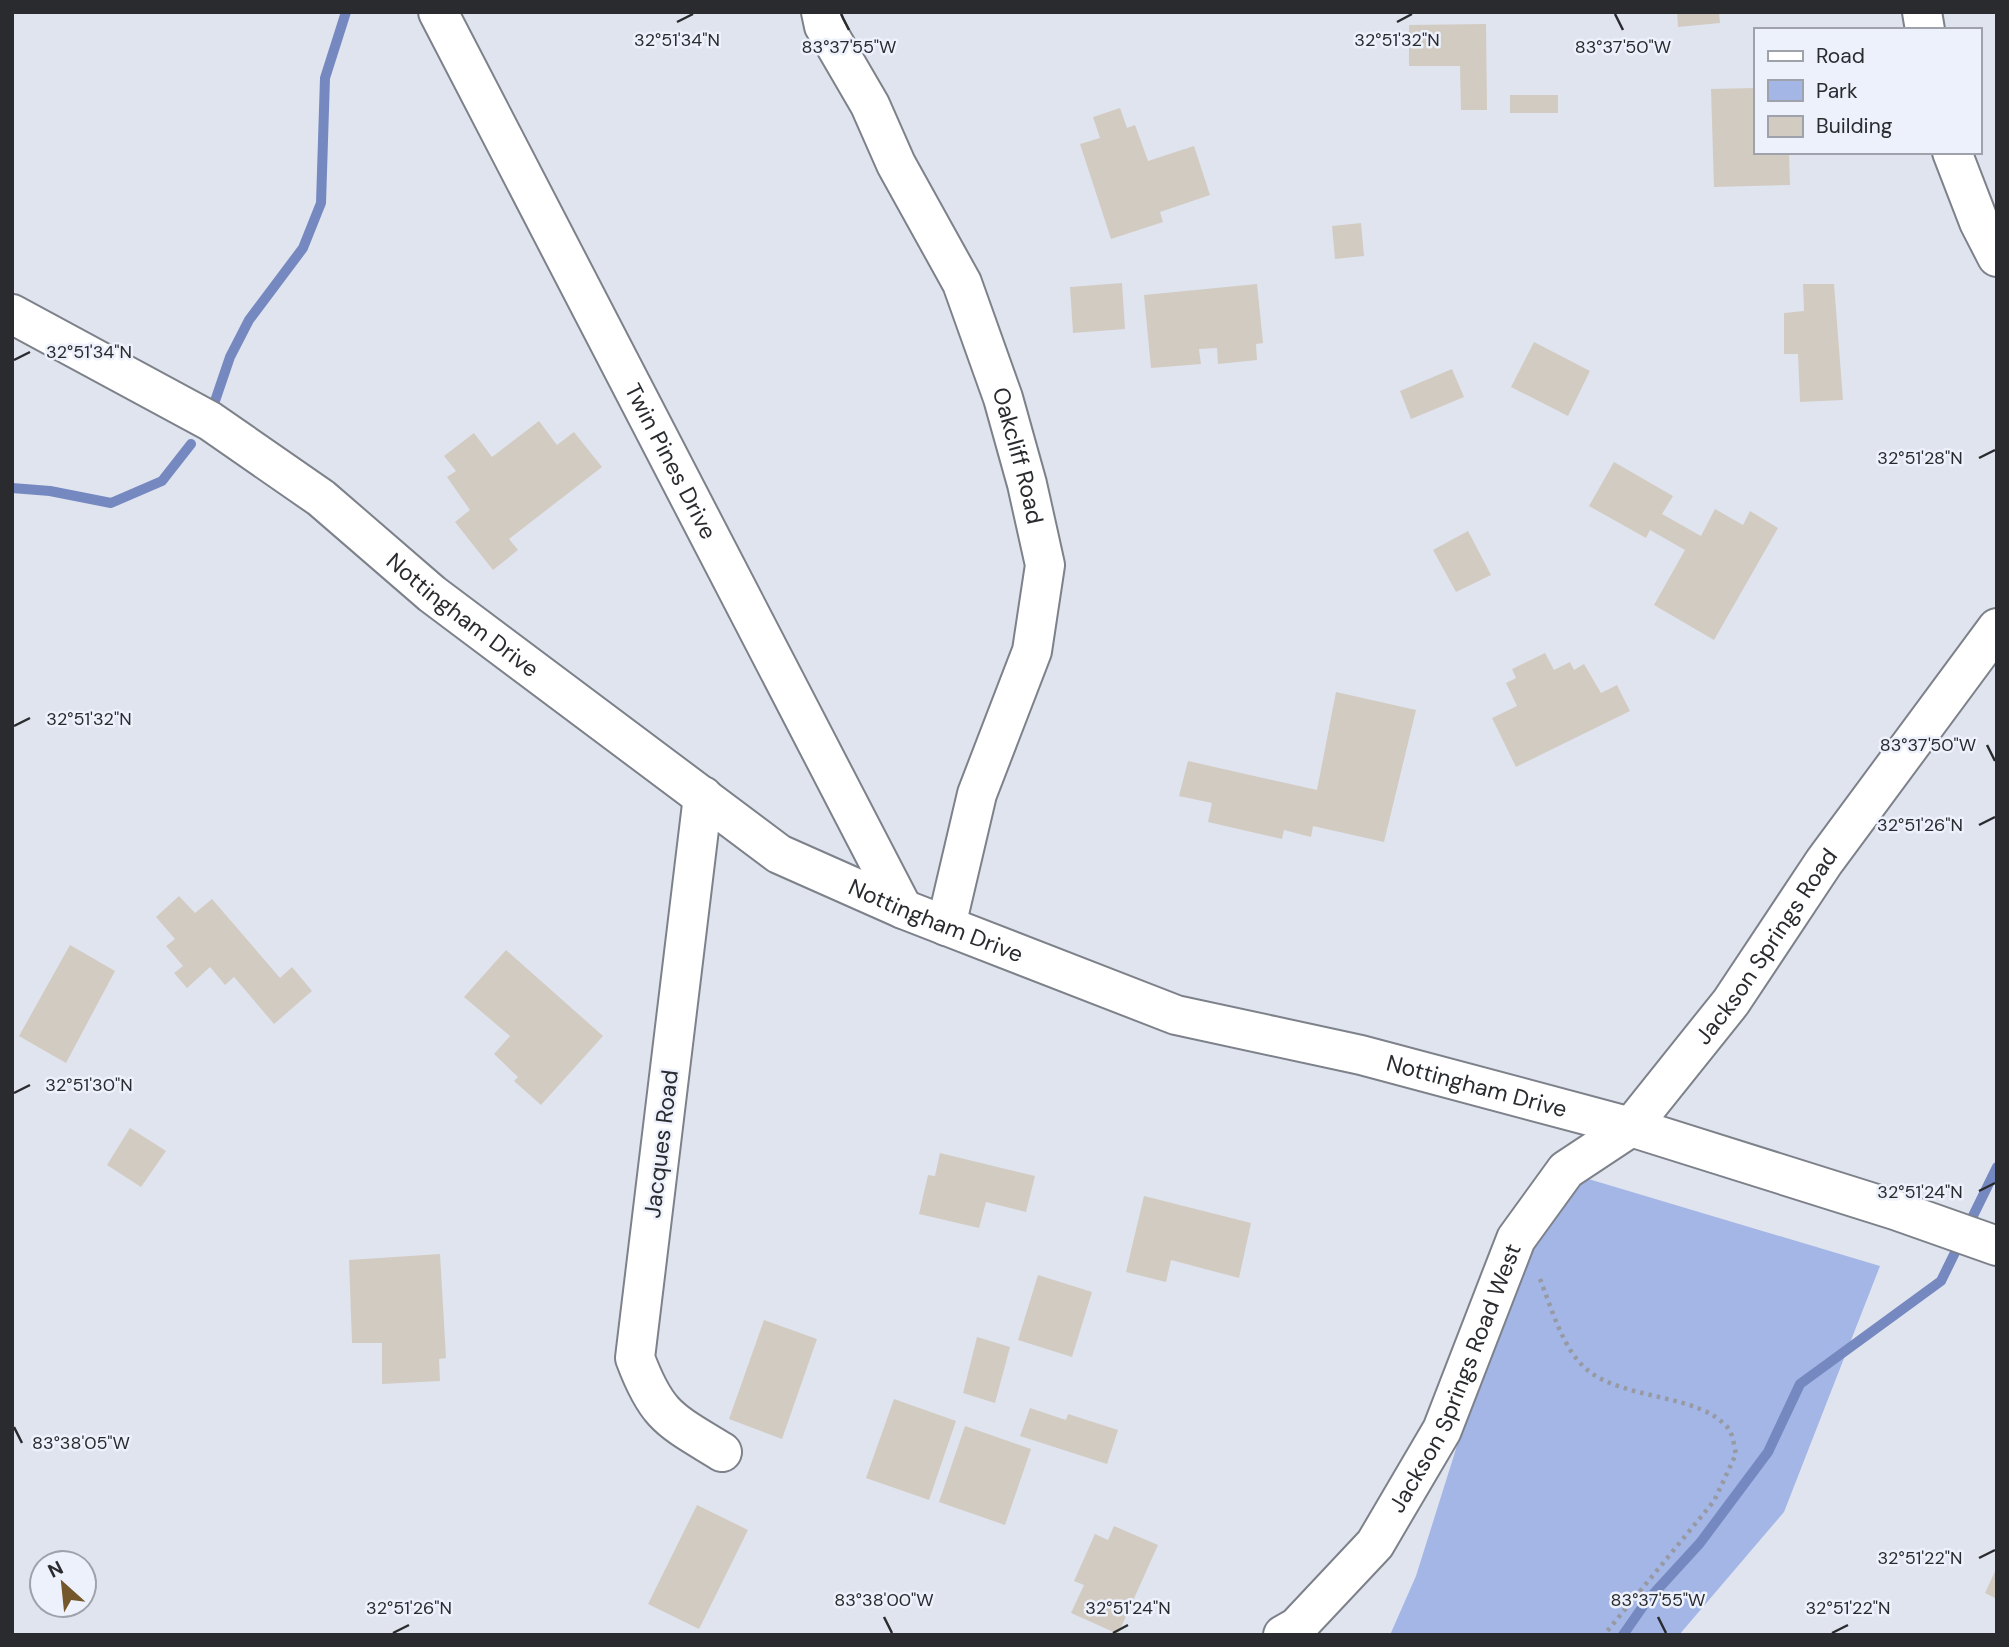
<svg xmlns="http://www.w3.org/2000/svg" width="2009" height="1647" viewBox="0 0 2009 1647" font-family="'DM Sans',sans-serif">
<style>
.green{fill:#a4b6e6}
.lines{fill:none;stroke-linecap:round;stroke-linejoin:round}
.stream{stroke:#7588c0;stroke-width:10}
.building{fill:#d2cbc1}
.minor-casing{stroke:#7d818a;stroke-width:42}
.path{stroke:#979aa2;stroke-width:4.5;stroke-dasharray:3.5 5;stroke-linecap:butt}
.minor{stroke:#fff;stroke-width:38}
.ticks{fill:none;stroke:#2a2b2f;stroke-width:2.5}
.labels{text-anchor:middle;stroke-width:5;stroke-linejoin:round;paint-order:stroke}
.street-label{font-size:23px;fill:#2a2b2f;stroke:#edf1fc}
.ticks-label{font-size:18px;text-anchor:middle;fill:#2a2b2f;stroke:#edf1fc;stroke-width:5;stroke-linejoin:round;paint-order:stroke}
</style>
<rect width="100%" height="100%" fill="#e0e4ef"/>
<polygon class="green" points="1545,1166 1880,1266 1784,1512 1679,1635 1390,1635 1416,1576"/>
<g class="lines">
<g class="stream">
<polyline points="215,401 230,357 249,320 303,248 321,203 325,78 346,12"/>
<polyline points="12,488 50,491 111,503 162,481 191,444"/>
<polyline points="1623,1635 1646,1602 1700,1543 1768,1452 1800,1384 1941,1281 1997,1167"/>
</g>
</g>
<g class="building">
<polygon points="1677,12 1719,12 1720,23 1678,27"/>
<polygon points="1486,24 1487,110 1461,110 1460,66 1409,66 1409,25"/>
<polygon points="1755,88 1755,152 1789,152 1790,185 1714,187 1711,89"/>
<rect x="1510" y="95" width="48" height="18"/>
<polygon points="1120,108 1127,128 1135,125 1148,161 1194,146 1210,195 1160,212 1163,222 1111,239 1080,144 1100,138 1093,117"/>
<polygon points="1361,223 1364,256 1335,259 1332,226"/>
<polygon points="1122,283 1125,329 1073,333 1070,287"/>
<polygon points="1257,284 1263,343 1256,344 1257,360 1218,364 1217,348 1199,349 1201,364 1151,368 1144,295"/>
<polygon points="1803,284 1834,284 1843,400 1800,402 1798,354 1784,354 1784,313 1804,311"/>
<polygon points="1534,342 1590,371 1568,416 1511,387"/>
<polygon points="1452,369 1464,397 1411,419 1400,391"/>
<polygon points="539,421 557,445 574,432 602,467 509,539 518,550 493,570 455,522 470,510 447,477 456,471 444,456 474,433 492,457"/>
<polygon points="1614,462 1673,496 1662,514 1701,536 1715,509 1743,525 1750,511 1778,528 1714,640 1654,605 1685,550 1650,530 1646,538 1589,506"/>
<polygon points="1468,531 1491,575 1456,592 1433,550"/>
<polygon points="1545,653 1554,670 1570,662 1574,670 1584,664 1601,693 1617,685 1630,711 1516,767 1492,718 1517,706 1506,683 1516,678 1512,669"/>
<polygon points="1336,692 1416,710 1384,842 1313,826 1311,837 1284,830 1282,839 1208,822 1212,803 1179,796 1188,761 1317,790"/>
<polygon points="179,896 195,913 212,899 280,978 292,967 312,991 274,1024 234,977 225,985 210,967 187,988 174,973 183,966 166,946 175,939 156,917"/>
<polygon points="70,945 115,971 66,1063 19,1036"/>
<polygon points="506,950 603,1036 541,1105 514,1081 518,1077 494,1054 510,1036 464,997"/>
<polygon points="130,1128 166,1151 141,1187 107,1165"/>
<polygon points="940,1153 1035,1176 1026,1212 986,1202 979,1228 919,1214 928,1175 935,1176"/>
<polygon points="1144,1196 1251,1223 1239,1278 1171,1260 1166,1282 1126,1272"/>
<polygon points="440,1254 446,1358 439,1359 440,1381 382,1384 382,1343 352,1343 349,1260"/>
<polygon points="1038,1275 1092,1292 1072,1357 1018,1340"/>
<polygon points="764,1320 817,1339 782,1439 729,1419"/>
<polygon points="977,1337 1010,1347 995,1403 963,1393"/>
<polygon points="894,1399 956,1421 929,1500 866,1478"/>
<polygon points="1030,1408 1066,1420 1068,1414 1118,1430 1107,1464 1020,1436"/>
<polygon points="965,1426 1031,1449 1005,1525 939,1502"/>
<polygon points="697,1505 748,1530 699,1629 648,1604"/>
<polygon points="1114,1526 1158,1545 1118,1634 1071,1613 1084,1585 1074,1581 1095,1534 1108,1540"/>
<polygon points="1997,1567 1997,1599 1985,1593"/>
</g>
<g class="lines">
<g class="minor-casing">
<g id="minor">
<path id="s1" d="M438 12 903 909"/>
<path id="s2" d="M821 12 824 26 870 105 896 164 962 283 1003 398 1027 484 1045 565 1032 651 977 794 946 926"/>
<polyline points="1922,12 1925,30"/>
<polyline points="1952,152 1979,222 1997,257"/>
<path id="s3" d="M12 314 210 421 321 498 432 594 779 854 903 909 1176 1015 1361 1055 1631 1127 1895 1210 1997 1246"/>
<path d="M703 796 635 1358C657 1417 670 1420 722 1452"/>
<path id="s4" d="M1283 1635 1297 1627 1375 1544 1442 1430 1516 1239 1566 1170 1631 1127 1731 1002 1824 862 1997 628"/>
</g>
</g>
<path class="path" d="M1540 1279C1552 1309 1563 1352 1590 1372 1627 1400 1700 1394 1728 1428 1733 1434 1734 1446 1736 1454L1714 1501 1604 1635"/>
<use href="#minor" class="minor"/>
</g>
<path class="ticks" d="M841 14 849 30M1615 14 1623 30M677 22 693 14M1397 22 1412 14M14 360 30 352M1979 458 1995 450M14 726 30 718M1987 745 1995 761M1979 825 1995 817M14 1093 30 1085M1979 1191 1995 1183M14 1427 22 1443M1979 1558 1995 1550M884 1617 892 1633M1658 1617 1666 1633M393 1633 409 1625M1113 1633 1128 1625M1832 1633 1848 1625"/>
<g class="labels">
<g class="street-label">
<text dy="8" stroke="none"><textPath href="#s2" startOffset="488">Oakcliff Road</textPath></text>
<text dy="8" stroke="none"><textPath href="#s1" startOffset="506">Twin Pines Drive</textPath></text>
<text dy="8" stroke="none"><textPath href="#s3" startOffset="544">Nottingham Drive</textPath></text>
<text dy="8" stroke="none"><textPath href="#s3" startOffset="1111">Nottingham Drive</textPath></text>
<text dy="8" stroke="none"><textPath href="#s4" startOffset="856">Jackson Springs Road</textPath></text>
<text dy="8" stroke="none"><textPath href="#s3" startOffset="1678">Nottingham Drive</textPath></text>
<text transform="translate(661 1144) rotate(-83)" y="8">Jacques Road</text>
<text dy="8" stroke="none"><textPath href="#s4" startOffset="315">Jackson Springs Road West</textPath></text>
</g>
</g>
<g class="ticks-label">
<text x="677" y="46">32°51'34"N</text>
<text x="1397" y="46">32°51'32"N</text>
<text x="849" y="53">83°37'55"W</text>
<text x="1623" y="53">83°37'50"W</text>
<text x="89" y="358">32°51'34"N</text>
<text x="1920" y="464">32°51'28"N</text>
<text x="89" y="725">32°51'32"N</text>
<text x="1928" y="751">83°37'50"W</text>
<text x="1920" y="831">32°51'26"N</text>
<text x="89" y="1091">32°51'30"N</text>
<text x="1920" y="1198">32°51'24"N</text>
<text x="81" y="1449">83°38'05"W</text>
<text x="1920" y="1564">32°51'22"N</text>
<text x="884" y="1606">83°38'00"W</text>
<text x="1658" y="1606">83°37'55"W</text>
<text x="409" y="1614">32°51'26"N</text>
<text x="1128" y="1614">32°51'24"N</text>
<text x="1848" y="1614">32°51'22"N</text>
</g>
<rect width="2009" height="1647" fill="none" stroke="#2a2b2f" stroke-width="28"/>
<rect x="1754" y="28" width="228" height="126" fill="#edf1fc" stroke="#9fa2aa" stroke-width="2"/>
<rect x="1768" y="51" width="35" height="10" fill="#ffffff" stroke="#9fa2aa" stroke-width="2"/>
<text x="1816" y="63" font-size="21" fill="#2a2b2f">Road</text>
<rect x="1768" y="80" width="35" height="21" fill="#a4b6e6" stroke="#9fa2aa" stroke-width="2"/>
<text x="1816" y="98" font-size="21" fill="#2a2b2f">Park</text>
<rect x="1768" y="116" width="35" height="21" fill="#d2cbc1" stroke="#9fa2aa" stroke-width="2"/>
<text x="1816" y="133" font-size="21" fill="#2a2b2f">Building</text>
<g transform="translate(63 1584) rotate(333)"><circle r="33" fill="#edf1fc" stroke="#9fa2aa" stroke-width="2"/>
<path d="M0-5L12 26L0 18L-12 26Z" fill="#74572a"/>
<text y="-10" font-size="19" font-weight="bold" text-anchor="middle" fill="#2a2b2f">N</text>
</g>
</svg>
